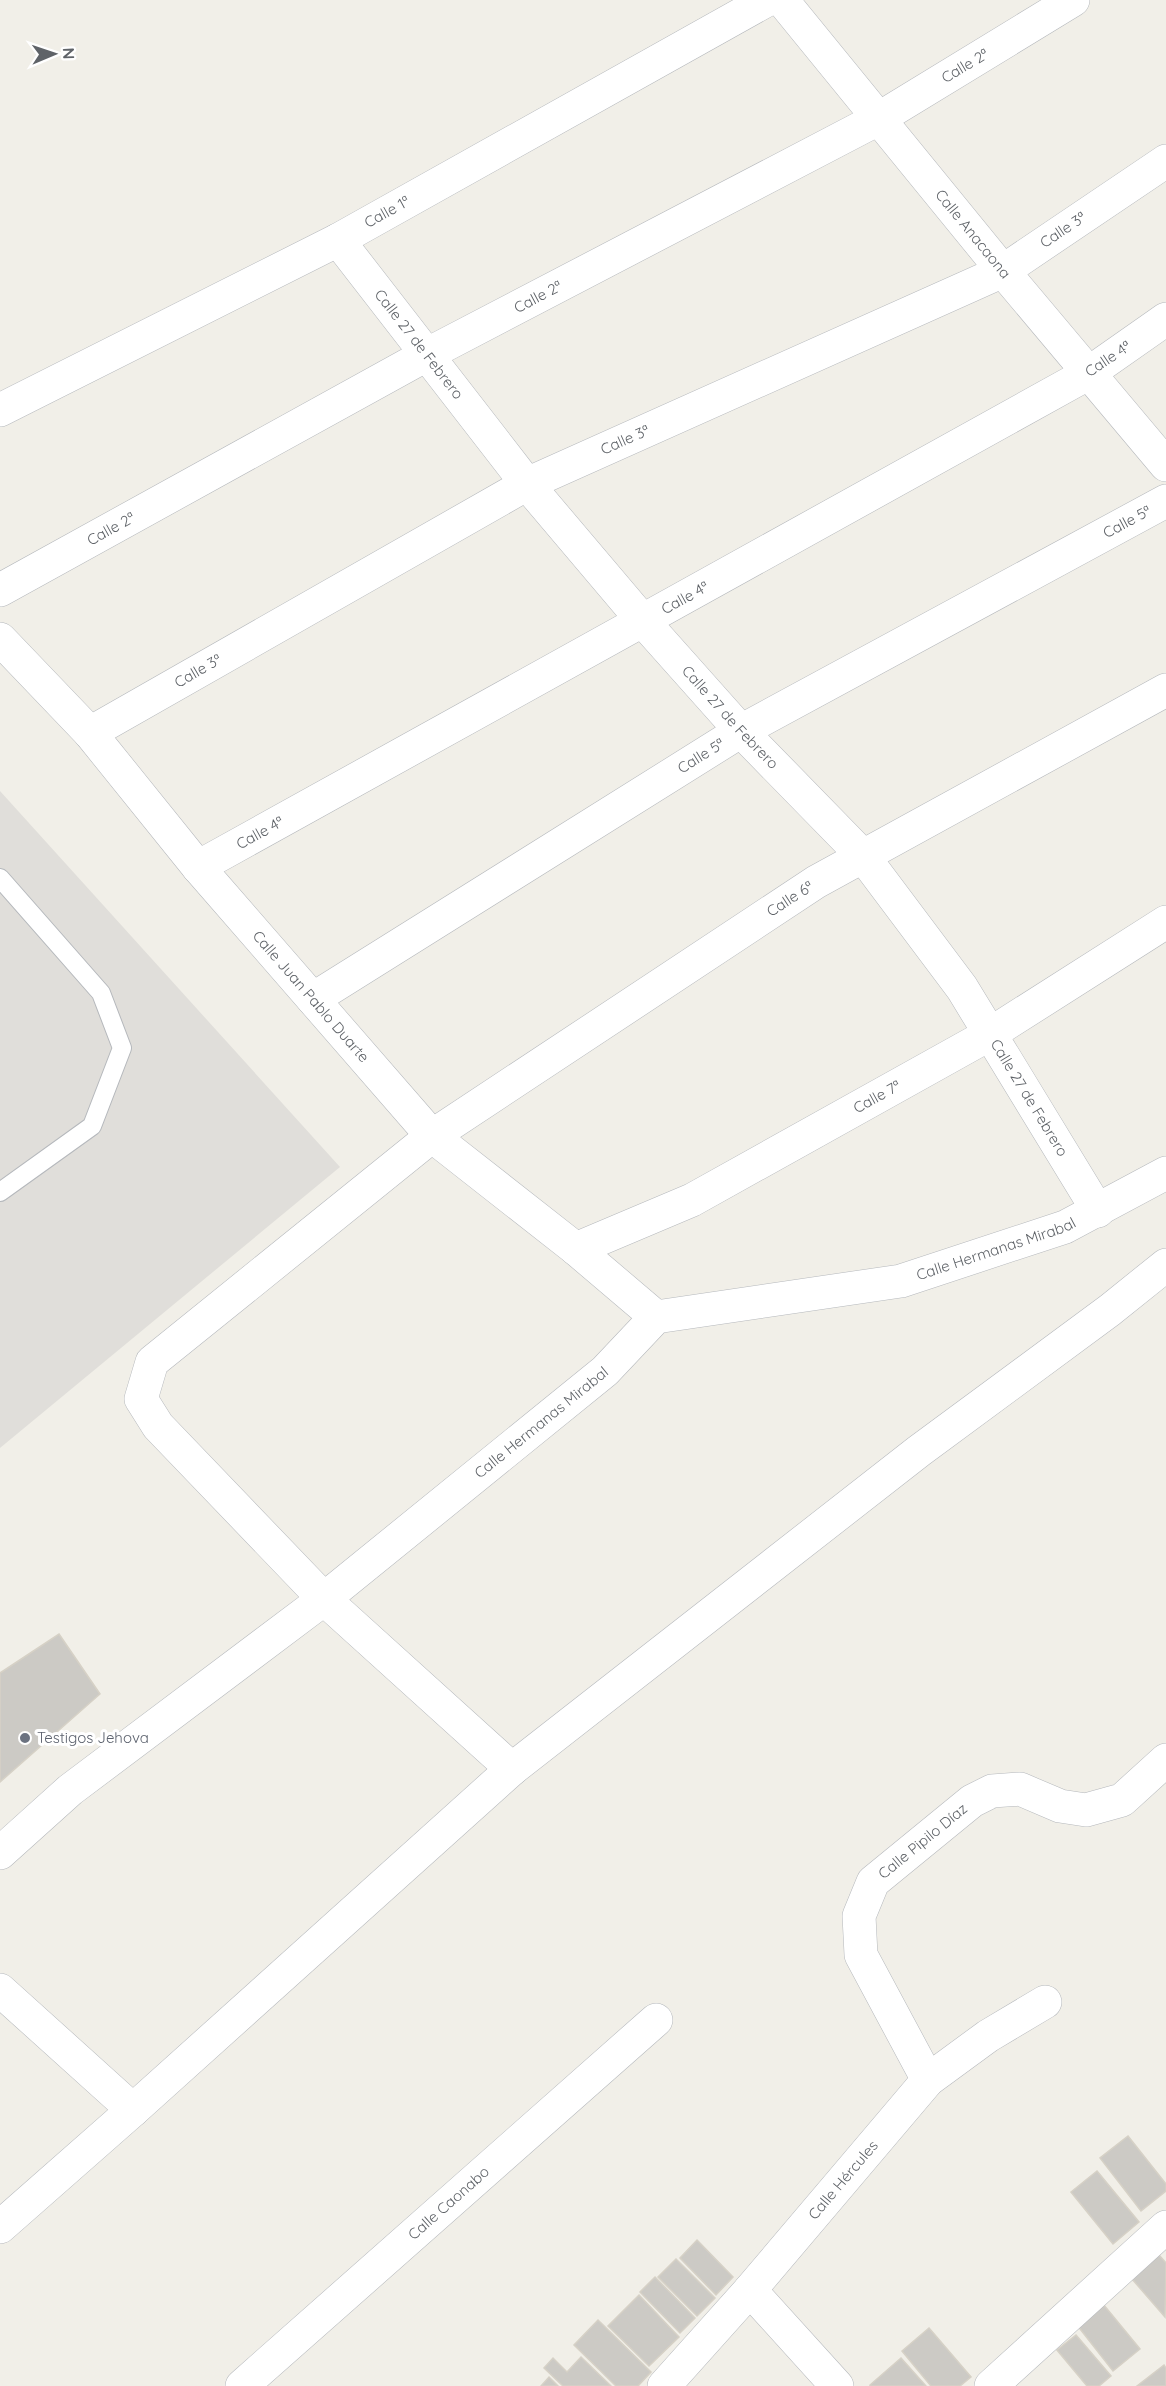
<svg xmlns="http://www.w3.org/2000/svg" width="1166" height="2386" viewBox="0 0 1166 2386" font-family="Quicksand,sans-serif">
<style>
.industrial{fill:#e0deda}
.building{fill:#cccac5;stroke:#d6d1c6;stroke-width:1.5}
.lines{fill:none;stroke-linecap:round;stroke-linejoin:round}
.lane-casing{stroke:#b5b8bc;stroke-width:20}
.street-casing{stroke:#b5b8bc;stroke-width:34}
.lane{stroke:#fff;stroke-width:18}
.street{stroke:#fff;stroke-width:33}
.worship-dot{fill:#6b7280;stroke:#fff;stroke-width:2}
.labels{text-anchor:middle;stroke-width:6;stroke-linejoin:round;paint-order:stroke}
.street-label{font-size:15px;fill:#5f6368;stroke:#fff}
.worship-label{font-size:15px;fill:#5b616d;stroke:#fff;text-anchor:start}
</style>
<rect width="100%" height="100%" fill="#f1efe8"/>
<polygon class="industrial" points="0,791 340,1167 0,1448"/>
<g class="building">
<polygon points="59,1634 100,1694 0,1782 0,1673"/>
<polygon points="1128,2136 1166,2184 1166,2191 1141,2211 1100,2158"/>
<polygon points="1097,2171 1139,2222 1113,2244 1071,2192"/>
<polygon points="697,2240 733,2277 716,2295 680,2258"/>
<polygon points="1159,2255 1166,2263 1165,2317 1132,2279"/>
<polygon points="676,2259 715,2298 697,2316 658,2277"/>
<polygon points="655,2277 695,2318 680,2333 640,2292"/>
<polygon points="639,2295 679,2337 649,2366 608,2326"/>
<polygon points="1103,2304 1140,2349 1113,2371 1077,2325"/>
<polygon points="598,2320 651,2372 638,2386 616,2386 574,2345"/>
<polygon points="929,2328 971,2377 960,2386 931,2386 902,2351"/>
<polygon points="1076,2335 1111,2376 1099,2386 1087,2386 1057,2350"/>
<polygon points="581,2357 611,2386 563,2386 544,2368 553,2358 567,2372"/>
<polygon points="901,2358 926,2386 870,2386 870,2385"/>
<polygon points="1164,2365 1166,2368 1166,2386 1137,2386"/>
<polygon points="549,2377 558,2386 541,2386"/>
</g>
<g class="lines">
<g class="lane-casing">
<polyline id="lane" points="0,878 101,993 122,1048 92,1126 0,1192"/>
</g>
<g class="street-casing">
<g id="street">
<path id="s1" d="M782 0 1003 271 1166 465"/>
<path id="s2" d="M338 240 527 484 643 621 741 731 863 856 962 988 1098 1211"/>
<polyline points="0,410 338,240 767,0"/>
<polyline points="0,590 426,355 878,119 1073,0"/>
<path id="s3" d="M0 639 90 733 198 867 432 1136 576 1249 656 1317"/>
<polyline points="90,733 527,484 1003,271 1166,161"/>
<polyline points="198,867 1089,373 1166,319"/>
<polyline points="313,999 741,731 1166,501"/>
<polyline points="576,1249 692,1200 990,1034 1166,922"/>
<polyline points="512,1769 324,1599 158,1426 141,1399 152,1362 432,1136 816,882 1166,690"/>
<path id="s4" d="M0 1853 70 1790 324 1599 605 1371 656 1317 901 1281 1065 1227 1166 1173"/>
<polyline points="0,1990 133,2110"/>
<path id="s5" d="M928 2080 861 1955 859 1916 873 1882 972 1801 992 1791 1020 1789 1060 1806 1086 1810 1122 1800 1166 1760"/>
<polyline points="0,2227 133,2110 512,1769 919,1451 1110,1310 1166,1265"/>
<polyline points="750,2290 837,2386"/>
<path id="s6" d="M242 2386 656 2020"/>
<path id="s7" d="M664 2386 750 2290 928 2080 988 2036 1045 2002"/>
<polyline points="991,2386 1166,2227"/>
</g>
</g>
<use href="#lane" class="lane"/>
<use href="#street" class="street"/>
</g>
<circle class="worship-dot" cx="25" cy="1738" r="6"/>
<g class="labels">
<g class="street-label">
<text transform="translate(965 66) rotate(-31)" y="5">Calle 2ª</text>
<text transform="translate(387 212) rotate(-29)" y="5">Calle 1ª</text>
<text transform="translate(1063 230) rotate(-34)" y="5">Calle 3ª</text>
<text dy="5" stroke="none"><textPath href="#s1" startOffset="302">Calle Anacaona</textPath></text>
<text transform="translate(538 297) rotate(-28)" y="5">Calle 2ª</text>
<text dy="5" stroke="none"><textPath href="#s2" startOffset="132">Calle 27 de Febrero</textPath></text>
<text transform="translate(1108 359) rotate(-34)" y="5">Calle 4ª</text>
<text transform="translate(625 440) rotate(-24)" y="5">Calle 3ª</text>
<text transform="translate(1127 522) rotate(-28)" y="5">Calle 5ª</text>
<text transform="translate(111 529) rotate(-29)" y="5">Calle 2ª</text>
<text transform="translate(685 598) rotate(-29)" y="5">Calle 4ª</text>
<text transform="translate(198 671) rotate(-30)" y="5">Calle 3ª</text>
<text dy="5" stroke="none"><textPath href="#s2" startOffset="618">Calle 27 de Febrero</textPath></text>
<text transform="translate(701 756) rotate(-32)" y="5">Calle 5ª</text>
<text transform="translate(260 833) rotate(-29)" y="5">Calle 4ª</text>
<text transform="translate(790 899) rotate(-33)" y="5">Calle 6ª</text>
<text dy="5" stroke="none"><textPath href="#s3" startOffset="474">Calle Juan Pablo Duarte</textPath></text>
<text transform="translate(877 1097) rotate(-29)" y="5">Calle 7ª</text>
<text dy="5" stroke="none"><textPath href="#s2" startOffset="1104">Calle 27 de Febrero</textPath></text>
<text dy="5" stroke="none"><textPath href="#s4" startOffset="1196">Calle Hermanas Mirabal</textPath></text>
<text dy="5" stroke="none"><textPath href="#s4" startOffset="692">Calle Hermanas Mirabal</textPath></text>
<text dy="5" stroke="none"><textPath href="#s5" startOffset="282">Calle Pipilo Díaz</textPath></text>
<text dy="5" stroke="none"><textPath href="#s7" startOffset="273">Calle Hércules</textPath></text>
<text dy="5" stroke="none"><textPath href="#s6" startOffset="276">Calle Caonabo</textPath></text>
</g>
<g class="worship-label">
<text x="37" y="1743">Testigos Jehova</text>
</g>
</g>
<g transform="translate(54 54) rotate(88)" stroke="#ffffff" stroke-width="4.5" paint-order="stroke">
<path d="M0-4.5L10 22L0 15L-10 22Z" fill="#5f6368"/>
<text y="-9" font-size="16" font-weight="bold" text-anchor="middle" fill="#5f6368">N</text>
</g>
</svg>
